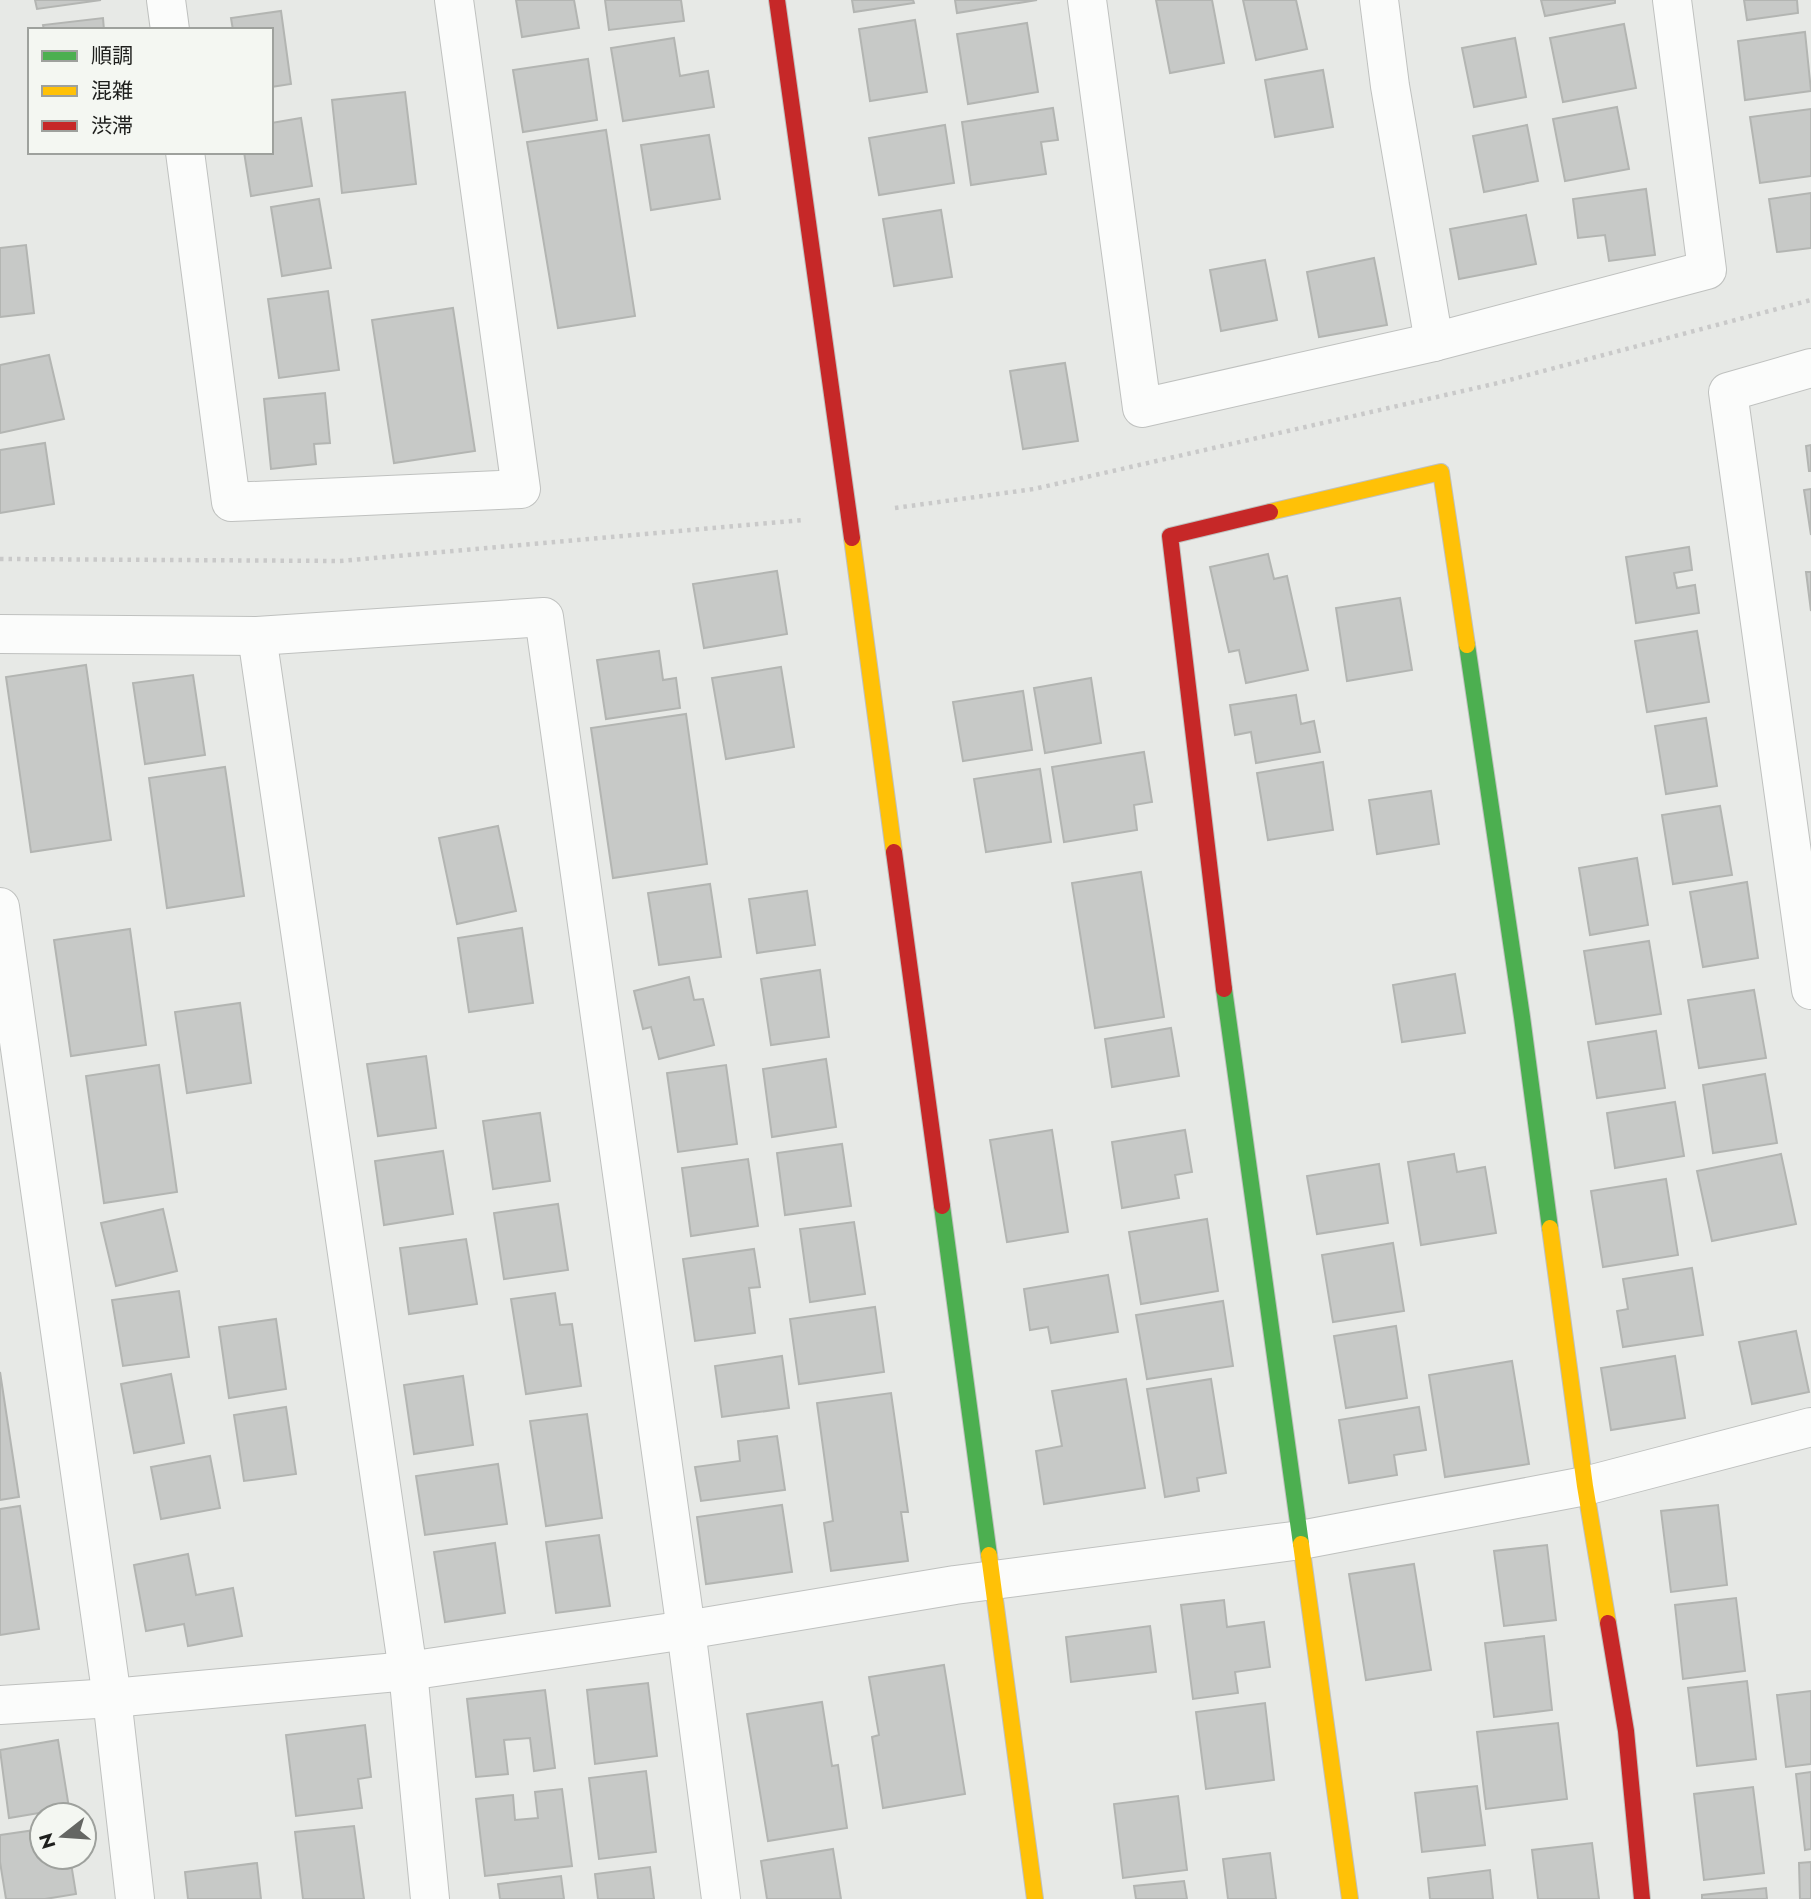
<svg xmlns="http://www.w3.org/2000/svg" width="1811" height="1899" viewBox="0 0 1811 1899" font-family="Jost,'Noto Sans JP',sans-serif">
<style>
.building{fill:#c7c9c7;stroke:#b3b5b2;stroke-width:2}
.lines{fill:none;stroke-linecap:round;stroke-linejoin:round}
.street-casing{stroke:#bfc1bf;stroke-width:40}
.fast-casing{stroke:#bfc1bf;stroke-width:18}
.slow-casing{stroke:#bfc1bf;stroke-width:18}
.jam-casing{stroke:#bfc1bf;stroke-width:18}
.path{stroke:#c9c9c9;stroke-width:4.5;stroke-dasharray:3.5 5;stroke-linecap:butt}
.street{stroke:#fbfcfb;stroke-width:38}
.fast{stroke:#4caf50;stroke-width:16}
.slow{stroke:#ffc107;stroke-width:16}
.jam{stroke:#c62828;stroke-width:16}
</style>
<rect width="100%" height="100%" fill="#e7e9e6"/>
<g class="building">
<polygon points="35,0 101,0 37,9"/>
<polygon points="516,0 574,0 579,28 522,37"/>
<polygon points="605,0 681,0 684,21 609,30"/>
<polygon points="852,0 913,0 914,3 854,12"/>
<polygon points="955,0 1037,0 957,13"/>
<polygon points="1156,0 1212,0 1224,63 1170,73"/>
<polygon points="1243,0 1296,0 1307,49 1256,60"/>
<polygon points="1541,0 1615,0 1615,3 1545,16"/>
<polygon points="1744,0 1797,0 1798,13 1747,20"/>
<polygon points="281,11 291,84 271,87 271,30 233,30 231,18"/>
<polygon points="103,18 104,30 44,30 43,25"/>
<polygon points="915,20 927,92 870,101 859,29"/>
<polygon points="1027,23 1038,92 968,104 957,34"/>
<polygon points="1624,24 1636,88 1563,102 1550,38"/>
<polygon points="1805,32 1811,91 1745,100 1738,41"/>
<polygon points="674,38 680,76 708,71 714,107 623,121 611,48"/>
<polygon points="1515,38 1526,97 1474,107 1462,48"/>
<polygon points="588,59 597,120 523,132 513,70"/>
<polygon points="1323,70 1333,127 1275,137 1265,80"/>
<polygon points="405,92 416,184 342,193 332,100"/>
<polygon points="1617,107 1629,169 1565,181 1553,119"/>
<polygon points="1053,108 1058,140 1041,142 1046,174 971,185 962,122"/>
<polygon points="1811,109 1811,176 1760,183 1750,117"/>
<polygon points="301,118 312,186 251,196 244,152 271,152 271,123"/>
<polygon points="945,125 954,183 879,195 869,138"/>
<polygon points="1527,125 1538,181 1484,192 1473,136"/>
<polygon points="606,130 635,316 558,328 527,142"/>
<polygon points="709,135 720,199 651,210 641,145"/>
<polygon points="1646,189 1655,255 1609,261 1605,235 1578,238 1573,199"/>
<polygon points="1811,193 1811,248 1777,252 1769,199"/>
<polygon points="319,199 331,268 282,276 271,207"/>
<polygon points="941,210 952,277 894,286 883,219"/>
<polygon points="1526,215 1536,264 1459,279 1450,229"/>
<polygon points="26,245 34,313 0,317 0,248"/>
<polygon points="1374,258 1387,325 1319,337 1307,272"/>
<polygon points="1265,260 1277,320 1221,331 1210,270"/>
<polygon points="328,291 339,370 279,378 268,299"/>
<polygon points="453,308 475,451 394,463 372,320"/>
<polygon points="49,355 64,419 0,433 0,365"/>
<polygon points="1065,363 1078,441 1023,449 1010,371"/>
<polygon points="325,393 330,443 314,444 316,464 271,469 264,399"/>
<polygon points="45,443 54,504 0,513 0,450"/>
<polygon points="1811,445 1811,471 1809,471 1806,446"/>
<polygon points="1811,489 1811,535 1804,490"/>
<polygon points="1689,547 1692,570 1674,573 1677,588 1695,585 1699,613 1636,623 1626,557"/>
<polygon points="1268,554 1274,579 1287,576 1308,670 1246,683 1239,650 1229,652 1210,567"/>
<polygon points="777,571 787,634 704,648 693,584"/>
<polygon points="1806,572 1811,572 1811,611"/>
<polygon points="1400,598 1412,670 1347,681 1336,608"/>
<polygon points="1697,631 1709,702 1647,712 1635,641"/>
<polygon points="659,651 663,680 676,678 680,708 606,719 597,660"/>
<polygon points="86,665 111,840 31,852 6,677"/>
<polygon points="781,667 794,747 726,759 712,678"/>
<polygon points="193,675 205,755 145,764 133,683"/>
<polygon points="1091,678 1101,743 1045,753 1034,688"/>
<polygon points="1023,691 1032,750 963,761 953,702"/>
<polygon points="1296,695 1301,724 1314,721 1320,752 1256,763 1251,732 1235,735 1230,705"/>
<polygon points="686,714 707,864 613,878 591,728"/>
<polygon points="1706,718 1717,786 1666,794 1655,726"/>
<polygon points="1144,752 1152,802 1134,805 1137,830 1064,842 1052,767"/>
<polygon points="1323,762 1333,830 1268,840 1257,773"/>
<polygon points="225,767 244,896 167,908 149,778"/>
<polygon points="1040,769 1051,842 986,852 974,779"/>
<polygon points="1431,791 1439,844 1377,854 1369,800"/>
<polygon points="1720,806 1732,875 1673,884 1662,815"/>
<polygon points="498,826 516,911 457,924 439,838"/>
<polygon points="1637,858 1648,925 1590,935 1579,868"/>
<polygon points="1141,872 1164,1017 1095,1028 1072,883"/>
<polygon points="1747,882 1758,958 1703,967 1690,892"/>
<polygon points="710,884 721,957 659,965 648,893"/>
<polygon points="807,891 815,945 757,953 749,899"/>
<polygon points="522,928 533,1003 469,1012 458,938"/>
<polygon points="130,929 146,1045 71,1056 54,940"/>
<polygon points="1649,941 1661,1014 1596,1024 1584,951"/>
<polygon points="820,970 829,1037 771,1045 761,979"/>
<polygon points="1455,974 1465,1033 1402,1042 1393,985"/>
<polygon points="689,977 694,1000 703,999 714,1045 659,1059 651,1027 643,1029 634,991"/>
<polygon points="1754,990 1766,1058 1699,1068 1688,1000"/>
<polygon points="240,1003 251,1083 187,1093 175,1012"/>
<polygon points="1171,1028 1179,1076 1112,1087 1105,1039"/>
<polygon points="1656,1031 1665,1088 1597,1098 1588,1042"/>
<polygon points="426,1056 436,1128 378,1136 367,1064"/>
<polygon points="826,1059 836,1127 772,1137 763,1069"/>
<polygon points="159,1065 177,1192 104,1203 86,1076"/>
<polygon points="726,1065 737,1144 678,1152 667,1073"/>
<polygon points="1765,1074 1777,1143 1713,1153 1703,1085"/>
<polygon points="1675,1102 1684,1156 1615,1168 1607,1113"/>
<polygon points="540,1113 550,1181 493,1189 483,1121"/>
<polygon points="1052,1130 1068,1232 1007,1242 990,1140"/>
<polygon points="1185,1130 1192,1172 1175,1175 1179,1198 1122,1208 1112,1142"/>
<polygon points="842,1144 851,1206 785,1215 777,1153"/>
<polygon points="443,1151 453,1214 384,1225 375,1161"/>
<polygon points="1454,1154 1457,1172 1485,1167 1496,1233 1421,1245 1408,1162"/>
<polygon points="1781,1154 1796,1224 1712,1241 1697,1171"/>
<polygon points="748,1159 758,1226 691,1236 682,1168"/>
<polygon points="1379,1164 1388,1223 1317,1234 1307,1176"/>
<polygon points="1666,1179 1678,1255 1603,1267 1591,1191"/>
<polygon points="558,1204 568,1270 504,1279 494,1213"/>
<polygon points="163,1209 177,1271 116,1286 101,1223"/>
<polygon points="1207,1219 1218,1291 1141,1304 1129,1232"/>
<polygon points="854,1222 865,1294 810,1302 800,1229"/>
<polygon points="466,1239 477,1304 409,1314 400,1248"/>
<polygon points="1393,1243 1404,1311 1333,1322 1322,1255"/>
<polygon points="754,1249 760,1287 749,1288 755,1333 695,1341 683,1259"/>
<polygon points="1692,1268 1703,1335 1623,1347 1617,1311 1628,1309 1623,1279"/>
<polygon points="1108,1275 1118,1332 1051,1343 1048,1327 1030,1330 1024,1289"/>
<polygon points="179,1291 189,1357 123,1366 112,1300"/>
<polygon points="555,1293 560,1325 572,1324 581,1386 526,1394 511,1299"/>
<polygon points="1223,1301 1233,1366 1147,1379 1136,1315"/>
<polygon points="875,1307 884,1372 799,1384 790,1319"/>
<polygon points="276,1319 286,1389 229,1398 219,1327"/>
<polygon points="1396,1326 1407,1398 1346,1408 1334,1336"/>
<polygon points="1796,1331 1809,1392 1752,1404 1739,1342"/>
<polygon points="782,1356 789,1408 722,1417 715,1366"/>
<polygon points="1675,1356 1685,1418 1611,1430 1601,1368"/>
<polygon points="1512,1361 1529,1464 1445,1477 1429,1375"/>
<polygon points="0,1372 19,1497 0,1500"/>
<polygon points="171,1374 184,1443 134,1453 121,1384"/>
<polygon points="463,1376 473,1445 414,1454 404,1385"/>
<polygon points="1126,1379 1145,1488 1044,1504 1036,1451 1062,1446 1052,1391"/>
<polygon points="1211,1379 1226,1473 1197,1478 1199,1491 1165,1497 1147,1389"/>
<polygon points="891,1393 908,1512 901,1512 908,1561 831,1571 824,1523 833,1521 817,1403"/>
<polygon points="286,1407 296,1474 244,1481 234,1415"/>
<polygon points="1419,1407 1426,1450 1394,1455 1397,1475 1349,1483 1339,1420"/>
<polygon points="587,1414 602,1518 546,1526 530,1421"/>
<polygon points="777,1436 785,1490 701,1501 695,1467 740,1461 738,1441"/>
<polygon points="210,1456 220,1508 161,1519 151,1467"/>
<polygon points="498,1464 507,1524 425,1535 416,1476"/>
<polygon points="782,1505 792,1572 706,1584 697,1517"/>
<polygon points="1718,1505 1727,1585 1671,1592 1661,1511"/>
<polygon points="20,1506 39,1629 0,1635 0,1509"/>
<polygon points="599,1535 610,1606 556,1613 546,1542"/>
<polygon points="495,1543 505,1613 445,1622 434,1552"/>
<polygon points="1547,1545 1556,1620 1504,1626 1494,1551"/>
<polygon points="188,1554 196,1595 233,1588 242,1636 188,1646 184,1624 146,1631 134,1565"/>
<polygon points="1414,1564 1431,1670 1366,1680 1349,1574"/>
<polygon points="1736,1598 1745,1671 1683,1679 1675,1605"/>
<polygon points="1224,1600 1227,1627 1264,1622 1270,1667 1235,1672 1238,1693 1193,1699 1181,1605"/>
<polygon points="1150,1626 1156,1672 1071,1682 1066,1637"/>
<polygon points="1544,1636 1552,1710 1494,1717 1485,1643"/>
<polygon points="944,1665 965,1794 883,1808 872,1737 879,1735 869,1677"/>
<polygon points="1747,1681 1756,1759 1697,1766 1688,1688"/>
<polygon points="648,1683 657,1756 595,1764 587,1690"/>
<polygon points="545,1690 555,1768 534,1771 530,1738 504,1740 508,1774 476,1777 467,1699"/>
<polygon points="1811,1691 1811,1764 1786,1767 1777,1695"/>
<polygon points="822,1702 832,1766 838,1765 847,1828 768,1841 747,1714"/>
<polygon points="1265,1703 1274,1780 1206,1789 1196,1712"/>
<polygon points="1558,1723 1567,1799 1486,1809 1477,1732"/>
<polygon points="365,1725 371,1777 358,1779 362,1808 296,1816 286,1735"/>
<polygon points="58,1740 69,1808 9,1818 0,1750"/>
<polygon points="646,1771 656,1852 599,1859 589,1778"/>
<polygon points="1811,1772 1811,1849 1805,1850 1796,1774"/>
<polygon points="1477,1786 1485,1845 1422,1852 1415,1793"/>
<polygon points="1753,1787 1764,1873 1704,1880 1694,1794"/>
<polygon points="562,1789 572,1866 485,1876 476,1799 513,1795 515,1820 538,1818 535,1792"/>
<polygon points="1178,1796 1187,1870 1123,1878 1114,1804"/>
<polygon points="354,1826 364,1899 303,1899 295,1832"/>
<polygon points="42,1829 42,1857 70,1857 76,1894 45,1899 6,1899 0,1862 0,1835"/>
<polygon points="1592,1843 1599,1899 1538,1899 1532,1850"/>
<polygon points="833,1849 841,1899 767,1899 761,1861"/>
<polygon points="1270,1853 1276,1899 1228,1899 1223,1859"/>
<polygon points="1811,1862 1811,1899 1800,1899 1799,1863"/>
<polygon points="257,1863 261,1899 188,1899 185,1872"/>
<polygon points="650,1867 654,1899 598,1899 595,1874"/>
<polygon points="1490,1870 1493,1899 1430,1899 1428,1878"/>
<polygon points="561,1876 564,1899 500,1899 498,1884"/>
<polygon points="1184,1881 1187,1899 1136,1899 1134,1886"/>
<polygon points="1766,1888 1767,1899 1702,1899 1702,1895"/>
</g>
<g class="lines">
<g class="street-casing">
<g id="street">
<polyline points="166,0 170,30"/>
<polyline points="1087,0 1142,408 1434,342 1707,270 1672,0"/>
<polyline points="1379,0 1390,86 1434,342"/>
<polyline points="185,152 231,502 521,489 454,0"/>
<polyline points="1811,368 1728,392 1811,990"/>
<polyline points="0,634 257,636 544,617 686,1630 721,1899"/>
<polyline points="257,636 408,1671 430,1899"/>
<polyline points="0,907 112,1698 135,1899"/>
<polyline points="0,1705 112,1698 408,1671 686,1630 955,1585 1301,1540 1585,1486 1811,1427"/>
</g>
</g>
<g class="fast-casing">
<g id="fast">
<polyline points="1467,645 1522,1017 1550,1228"/>
<polyline points="1224,989 1301,1544"/>
<polyline points="942,1206 989,1555"/>
</g>
</g>
<g class="slow-casing">
<g id="slow">
<polyline points="1270,512 1441,472 1467,645"/>
<polyline points="852,538 894,852"/>
<polyline points="1550,1228 1585,1486 1608,1623"/>
<polyline points="1301,1544 1350,1899"/>
<polyline points="989,1555 1035,1899"/>
</g>
</g>
<g class="jam-casing">
<g id="jam">
<polyline points="777,0 852,538"/>
<polyline points="894,852 942,1206"/>
<polyline points="1224,989 1170,536 1270,512"/>
<polyline points="1608,1623 1626,1731 1642,1899"/>
</g>
</g>
<g class="path">
<polyline points="895,508 1034,489 1498,383 1811,300"/>
<polyline points="0,559 340,561 803,520"/>
</g>
<use href="#street" class="street"/>
<use href="#fast" class="fast"/>
<use href="#slow" class="slow"/>
<use href="#jam" class="jam"/>
</g>
<rect x="28" y="28" width="245" height="126" fill="#f4f7f2" stroke="#9ea19d" stroke-width="2"/>
<rect x="42" y="51" width="35" height="10" fill="#4caf50" stroke="#9ea19d" stroke-width="2"/>
<text x="91" y="63" font-size="21" fill="#1e1f1d">順調</text>
<rect x="42" y="86" width="35" height="10" fill="#ffc107" stroke="#9ea19d" stroke-width="2"/>
<text x="91" y="98" font-size="21" fill="#1e1f1d">混雑</text>
<rect x="42" y="121" width="35" height="10" fill="#c62828" stroke="#9ea19d" stroke-width="2"/>
<text x="91" y="133" font-size="21" fill="#1e1f1d">渋滞</text>
<g transform="translate(63 1836) rotate(253)"><circle r="33" fill="#f4f7f2" stroke="#9ea19d" stroke-width="2"/>
<path d="M0-5L12 26L0 18L-12 26Z" fill="#646663"/>
<text y="-10" font-size="19" font-weight="bold" text-anchor="middle" fill="#1e1f1d">N</text>
</g>
</svg>
